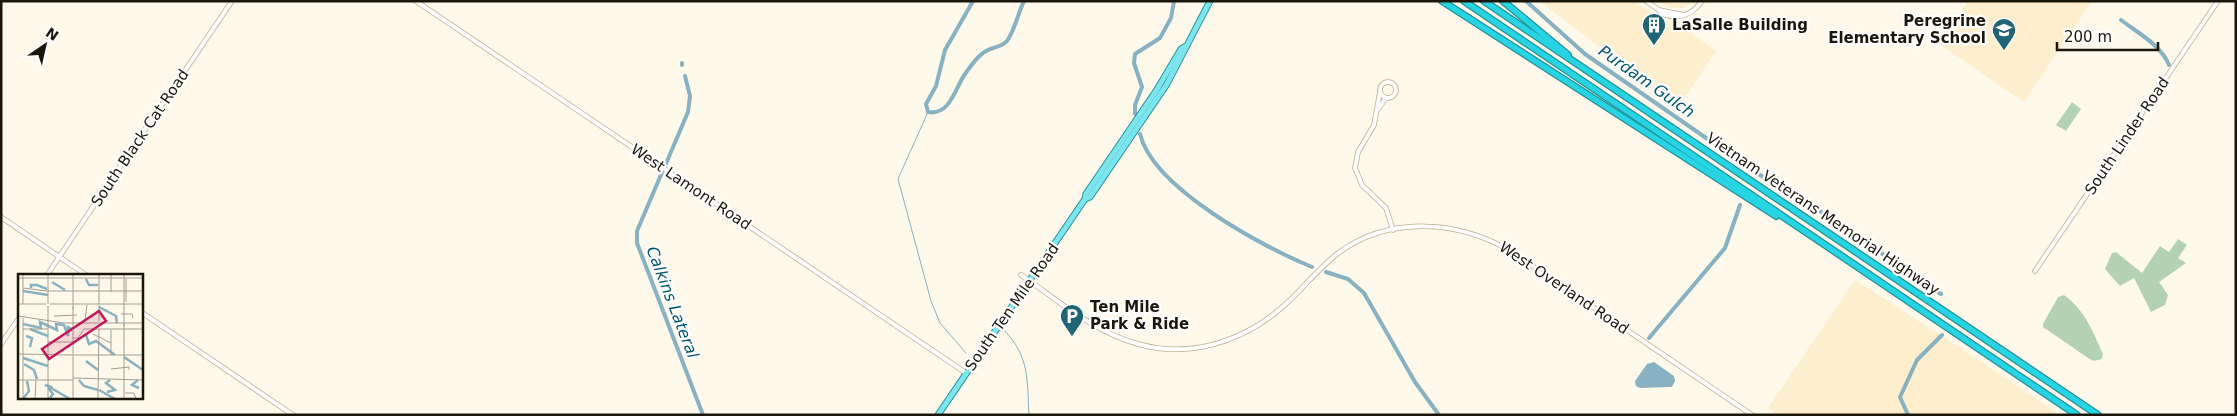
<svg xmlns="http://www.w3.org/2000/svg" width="2237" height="416" viewBox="0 0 2237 416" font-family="'DejaVu Sans',sans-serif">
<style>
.built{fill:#fdeecd}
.green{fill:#b5d1b4}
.water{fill:#88b1c2}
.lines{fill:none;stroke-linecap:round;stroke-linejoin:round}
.stream{stroke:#88b1c2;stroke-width:1}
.canal{stroke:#88b1c2;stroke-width:4}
.minor-casing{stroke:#bcae8e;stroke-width:5.5}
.major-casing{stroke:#229297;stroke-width:7}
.highway-casing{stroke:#229297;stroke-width:8}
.minor{stroke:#fff;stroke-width:4}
.major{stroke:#7de5ee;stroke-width:5}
.highway{stroke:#26d4e3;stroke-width:5.5}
.labels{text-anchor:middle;stroke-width:4.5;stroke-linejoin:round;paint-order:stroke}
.poi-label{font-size:15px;font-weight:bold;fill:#1b160a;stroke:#fff;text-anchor:start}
.street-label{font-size:15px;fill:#1b160a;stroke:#fff}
.water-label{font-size:16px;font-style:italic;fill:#00556e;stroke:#fff}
.inset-river{fill:none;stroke:#88b1c2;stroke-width:2.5}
.inset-road{fill:none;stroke:#a49e91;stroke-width:1}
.view{fill:#c2185b;fill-opacity:0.15;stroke:#c2185b;stroke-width:2.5}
.inset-edge{fill:none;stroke:#1b160a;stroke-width:2.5}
</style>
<rect width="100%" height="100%" fill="#fff9eb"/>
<g class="built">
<polygon points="1540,1 1634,1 1662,21 1689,23 1692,34 1716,51 1681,104 1595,44"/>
<polygon points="1659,1 1695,1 1684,8 1670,8"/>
<polygon points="1968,1 2092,1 2024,102 1939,44"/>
<polygon points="1855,280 1964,350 2056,412 2054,415 1778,415 1768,408"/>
</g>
<g class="green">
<polygon points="2072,102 2081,109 2066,131 2056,125"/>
<polygon points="2178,239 2187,245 2178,258 2186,263 2159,282 2168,295 2165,305 2151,312 2134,278 2120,286 2105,269 2112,253 2116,252 2142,273 2160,246 2169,252"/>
<path d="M2064 295C2085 310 2093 332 2103 354L2102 359 2094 361 2088 358 2043 327V324L2058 297Z"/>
</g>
<polygon class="water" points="1654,362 1674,376 1675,381 1672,387 1640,388 1636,386 1635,381 1647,364"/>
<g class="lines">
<g class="stream">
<polyline points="928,112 898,179 931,301 940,323 966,353"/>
<path d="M1004 330C1030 357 1027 380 1029 415"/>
</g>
<g class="canal">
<path d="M973 1 945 50 936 86 926 104 928 112C950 116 955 88 965 74 970 67 976 58 983 53 990 47 1001 48 1007 41 1015 30 1018 13 1024 1"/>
<polyline points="1526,1 1585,54 1758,174 1795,194 1941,294"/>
<path d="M2121 20C2138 33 2161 45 2169 65"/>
<polyline points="682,63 682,65"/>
<polyline points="1135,114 1135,105 1142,87 1134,63 1135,54 1160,38 1171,18 1174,1"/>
<path d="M1140 134C1153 188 1263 247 1312 267"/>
<polyline points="665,166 688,112 690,96 685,76"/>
<polyline points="663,170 637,231 637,243 703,415"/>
<polyline points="1326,272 1348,279 1364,293 1415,382 1439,415"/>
<polyline points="1649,338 1725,248 1740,205"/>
<polyline points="1908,415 1900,397 1917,360 1942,335"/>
</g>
<g class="minor-casing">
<g id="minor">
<polyline points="416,1 966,373"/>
<polyline points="1646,1 1659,10"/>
<path d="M1684 15 1659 10 1662 14C1678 20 1692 15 1702 1"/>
<circle cx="1388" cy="90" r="8"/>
<polyline points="1380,92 1374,125 1358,152 1355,168 1362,185 1386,208 1393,230"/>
<polyline points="1378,109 1386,98"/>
<polyline points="1,217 86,275"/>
<polyline points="2035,271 2218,1"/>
<polyline points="47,275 232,1"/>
<path d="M1021 275C1059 301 1096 334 1142 345 1188 357 1237 343 1274 314 1297 297 1314 272 1337 254 1389 215 1459 220 1512 252L1752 415"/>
<polyline points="141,312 293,415"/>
<polyline points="1,344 19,318"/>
</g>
</g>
<g class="major-casing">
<g id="major">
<polyline points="1085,199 1090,197 1167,84 1210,1"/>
<polyline points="938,415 1085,199 1086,194 1156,91 1181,49 1186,46"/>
</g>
</g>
<g class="highway-casing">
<g id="highway">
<polyline points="1442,1 1776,216"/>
<polyline points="1464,1 2077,415"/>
<polyline points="1484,1 2098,415"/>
<polyline points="1503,1 1568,55"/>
</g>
</g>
<use href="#minor" class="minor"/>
<use href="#major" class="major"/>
<use href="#highway" class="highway"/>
</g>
<defs>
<g id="building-pin" transform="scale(1.25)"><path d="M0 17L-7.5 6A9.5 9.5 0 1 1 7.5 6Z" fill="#206476" stroke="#fff"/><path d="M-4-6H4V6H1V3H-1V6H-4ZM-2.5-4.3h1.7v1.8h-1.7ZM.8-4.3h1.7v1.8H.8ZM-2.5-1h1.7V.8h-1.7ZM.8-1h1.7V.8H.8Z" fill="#fff"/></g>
<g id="school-pin" transform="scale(1.25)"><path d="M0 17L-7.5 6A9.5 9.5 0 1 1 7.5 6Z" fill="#206476" stroke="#fff"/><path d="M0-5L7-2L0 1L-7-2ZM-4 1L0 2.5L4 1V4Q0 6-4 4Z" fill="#fff"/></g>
<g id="parking-pin" transform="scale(1.25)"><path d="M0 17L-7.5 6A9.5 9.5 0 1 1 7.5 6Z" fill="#206476" stroke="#fff"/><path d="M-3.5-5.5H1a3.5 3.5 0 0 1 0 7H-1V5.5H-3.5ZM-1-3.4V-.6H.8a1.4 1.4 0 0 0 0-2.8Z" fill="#fff"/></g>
</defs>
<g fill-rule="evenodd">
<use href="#building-pin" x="1654" y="25"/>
<use href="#school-pin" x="2004" y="30"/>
<use href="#parking-pin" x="1072" y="316"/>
</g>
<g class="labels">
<g class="poi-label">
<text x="1986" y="26" text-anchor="end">Peregrine<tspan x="1986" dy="17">Elementary School</tspan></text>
<text x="1672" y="30">LaSalle Building</text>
<text x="1090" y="312">Ten Mile<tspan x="1090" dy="17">Park &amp; Ride</tspan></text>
</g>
<g class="street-label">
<text transform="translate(2127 136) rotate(-56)" y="5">South Linder Road</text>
<text transform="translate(140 138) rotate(-56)" y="5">South Black Cat Road</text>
<text transform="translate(691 187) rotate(34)" y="5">West Lamont Road</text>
<text transform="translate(1823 214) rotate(34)" y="5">Vietnam Veterans Memorial Highway</text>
<text transform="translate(1564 288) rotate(34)" y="5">West Overland Road</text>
<text transform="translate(1012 307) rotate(-55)" y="5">South Ten Mile Road</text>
</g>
<g class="water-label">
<text transform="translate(1647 81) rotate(35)" y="6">Purdam Gulch</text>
<text transform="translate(673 302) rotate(69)" y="6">Calkins Lateral</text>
</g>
</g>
<g transform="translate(18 274)">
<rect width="125" height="125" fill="#fff9eb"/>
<path class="inset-river" d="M68 5 71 11H80M34 8 47 16M13 14V11H19L29 15M5 17 30 21M81 33 98 42 99 49M5 50 23 54 22 48 39 56 38 50 46 51 50 62V53L54 55M12 55 30 62M68 61 71 70 78 67 97 81M8 62 14 64 12 73M106 83 125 96M5 84 30 92M68 87 80 96M6 90 16 96 19 105M61 106 66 112 80 116M120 106 114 111 121 114M27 111 33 113 31 115 35 120 31 125M33 114 52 125M81 116 97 125M89 118 97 116 88 109 92 106M5 125 11 117 9 107"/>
<path class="inset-road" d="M5 0V30M81 0V30M0 4H125M5 14 29 17H125M93 18V0M108 28V5M0 30H28M30 30V0M32 30H125M55 35V0M103 40H114L115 44M0 42 46 49H125M36 42 59 41M5 44V125M67 46 69 31M81 47V31M106 52V0M5 55H30M106 55H125M55 60V80M75 60 93 69M55 61V33M55 64H60L66 55H106M30 68H55M0 80 55 81M55 81H125M93 81V56M93 95 111 93V96M55 104 125 106M0 106H55M55 106V81M107 119H116L118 125M17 125 18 106M30 125V32M55 125V106M80 125 81 55M106 125V50"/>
<path class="view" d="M81 37 88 47 31 85 24 75Z"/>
<rect width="125" height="125" class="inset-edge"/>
</g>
<rect width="2237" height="416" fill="none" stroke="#1b160a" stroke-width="5"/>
<g transform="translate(45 45) rotate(34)" stroke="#ffffff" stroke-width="4" paint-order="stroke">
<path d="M0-4L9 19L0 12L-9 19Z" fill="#1b160a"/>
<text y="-8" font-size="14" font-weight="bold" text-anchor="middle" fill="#1b160a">N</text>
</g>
<path d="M2057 42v8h101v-8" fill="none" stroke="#1b160a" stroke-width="2.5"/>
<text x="2064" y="42" font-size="15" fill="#1b160a" stroke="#ffffff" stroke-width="4" paint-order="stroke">200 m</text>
</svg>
